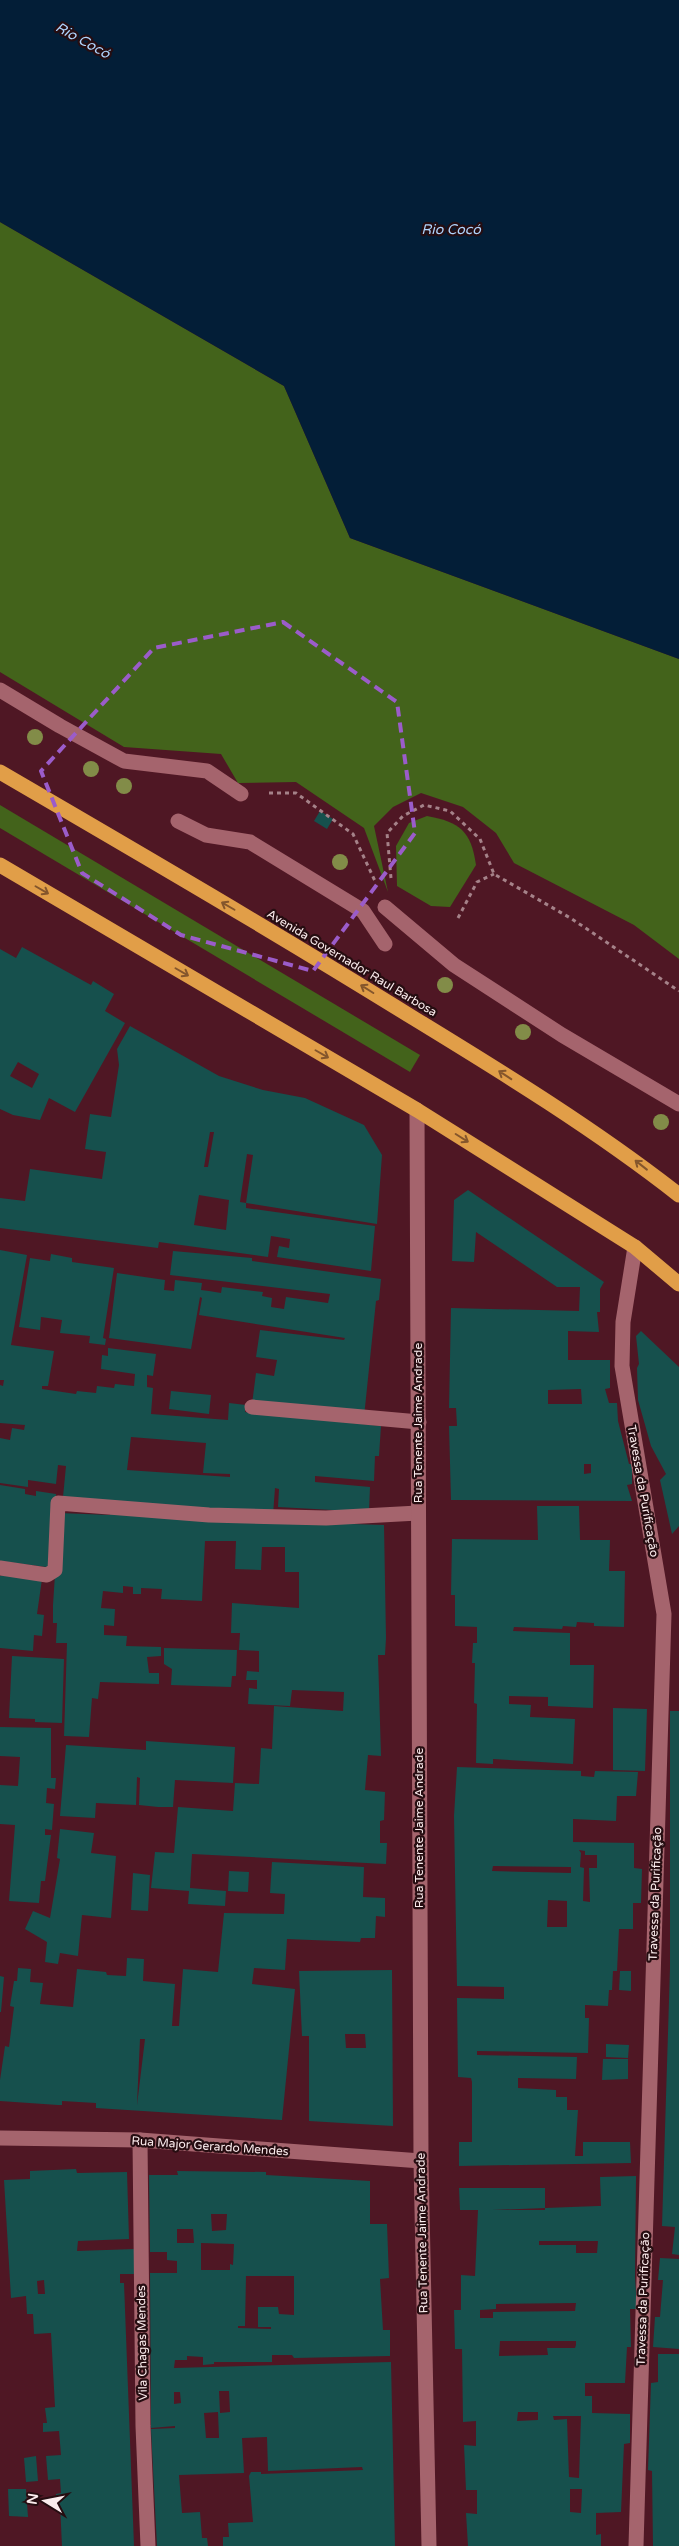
<svg xmlns="http://www.w3.org/2000/svg" width="679" height="2546" viewBox="0 0 679 2546" font-family="'Varela Round',sans-serif">
<style>
.green{fill:#43631b}
.water{fill:#031e37}
.building{fill:#16504d;fill-rule:evenodd}
.lines{fill:none;stroke-linecap:round;stroke-linejoin:round}
.path{stroke:#a58289;stroke-width:3;stroke-dasharray:4 4;stroke-linecap:butt}
.lane{stroke:#a5646d;stroke-width:15}
.street{stroke:#a5646d;stroke-width:15}
.highway{stroke:#e19e48;stroke-width:15}
.tree{fill:#828c48}
.oneway{stroke:#84562c}
.marked{fill:none;stroke:#9b5cca;stroke-width:4;stroke-dasharray:10 6;stroke-linejoin:round}
.labels{text-anchor:middle;stroke-width:4.5;stroke-linejoin:round;paint-order:stroke}
.street-label{font-size:12px;fill:#fbeced;stroke:#260d11}
.water-label{font-size:14px;font-style:italic;fill:#afd5fe;stroke:#260d11}
</style>
<rect width="100%" height="100%" fill="#4f1724"/>
<g class="green">
<polygon points="0,222 284,386 350,538 679,659 679,959 634,925 514,863 496,833 463,807 421,793 393,807 374,826 388,892 364,828 296,782 238,783 221,754 124,747 0,672"/>
<polygon points="0,805 420,1055 410,1072 0,828"/>
<path d="M427 816C460 822 471 831 476 865L450 907 431 906 397 886 396 846 409 823Z"/>
</g>
<polygon class="water" points="0,0 679,0 679,659 350,538 284,386 0,222"/>
<g class="building">
<polygon points="320,811 333,819 327,829 314,821"/>
<path d="M22 947 91 985 93 981 114 994 105 1011 125 1023 75 1112 49 1098 40 1120 13 1115 0 1109V949L16 958ZM18 1062 39 1074 32 1088 10 1076Z"/>
<path d="M130 1026 219 1076 263 1090 305 1098 364 1125 382 1155 377 1224 246 1203 253 1155 247 1154 240 1202 246 1203V1208L375 1226 371 1271 277 1257 279 1246 289 1248 290 1239 271 1236 268 1257 159 1242 158 1248 0 1228V1198L25 1201 30 1169 102 1179 106 1152 85 1149 90 1114 111 1117 119 1065 117 1049ZM210 1132H214L208 1167H204ZM199 1195 229 1200 226 1230 194 1225Z"/>
<path d="M468 1190 604 1282 600 1289V1312H597L599 1332 568 1331V1360H610V1388L605 1389 609 1403H617L618 1421 629 1464H632V1484L627 1485 632 1501 451 1500 449 1426H457L456 1408H449L451 1308 579 1311 580 1287H557L476 1232 474 1262 452 1261 454 1200ZM581 1389 582 1404H548V1390ZM584 1464H591V1473L584 1474Z"/>
<path d="M0 1250 27 1255 11 1345 54 1351 48 1386H42V1389L76 1394 77 1391 96 1393 97 1386 114 1388 115 1384 134 1386 135 1374 101 1369 102 1355 108 1356V1348L156 1354 153 1376 147 1375V1387L153 1388 151 1414 228 1420 229 1403 246 1405 245 1412 381 1426 379 1456H375L374 1481 315 1476V1482L370 1487 369 1512 278 1507 279 1489 275 1488 273 1515 63 1497 66 1466 58 1465 56 1484 28 1480V1487L0 1483V1438L10 1440 12 1428 24 1430 25 1425 0 1423V1385L3 1386 4 1380H0ZM131 1437 206 1443 203 1473 230 1474V1477L127 1470Z"/>
<polygon points="173,1251 252,1258 252,1261 381,1279 379,1300 376,1301 364,1417 252,1404 256,1373 274,1376 277,1360 256,1357 260,1330 344,1340 345,1338 199,1315 202,1298 200,1297 191,1349 109,1338 117,1273 165,1280 164,1290 174,1291 175,1280 202,1283 201,1290 209,1291 221,1293 222,1287 263,1292 262,1296 272,1298 271,1307 284,1309 286,1297 328,1303 330,1294 170,1275"/>
<polygon points="51,1254 72,1258 72,1262 114,1268 103,1338 106,1339 105,1345 89,1343 90,1336 60,1333 62,1320 41,1317 40,1330 19,1327 30,1258 50,1261"/>
<polygon points="641,1331 679,1367 679,1526 672,1534 660,1480 666,1474 651,1446 638,1400 637,1368 639,1364 636,1336"/>
<polygon points="171,1391 211,1395 209,1414 169,1409"/>
<polygon points="0,1485 25,1489 25,1494 36,1496 36,1491 56,1494 54,1568 0,1561"/>
<polygon points="537,1506 579,1506 580,1540 610,1540 609,1571 625,1571 624,1627 594,1626 594,1623 577,1622 576,1627 563,1626 562,1629 514,1627 513,1631 570,1633 570,1665 594,1665 593,1708 548,1706 548,1697 509,1696 509,1704 531,1705 530,1717 575,1719 573,1764 493,1759 493,1764 476,1763 477,1704 474,1703 475,1663 472,1663 473,1643 477,1643 477,1627 455,1626 455,1595 451,1595 452,1539 538,1540"/>
<polygon points="110,1511 288,1522 384,1525 386,1638 385,1655 378,1655 381,1756 368,1755 365,1790 385,1792 384,1820 380,1821 380,1843 387,1843 386,1864 192,1854 190,1888 226,1891 225,1906 188,1904 189,1891 151,1888 155,1852 174,1853 178,1807 233,1811 235,1783 259,1784 261,1748 272,1749 274,1706 343,1711 344,1692 292,1690 290,1706 248,1704 249,1688 257,1689 257,1680 246,1680 247,1671 259,1672 259,1651 239,1650 240,1633 231,1633 232,1603 299,1608 299,1572 285,1572 285,1547 262,1547 261,1570 235,1569 236,1541 205,1541 202,1601 161,1599 162,1589 141,1588 141,1594 133,1594 133,1587 123,1586 123,1593 103,1591 101,1608 115,1609 114,1626 104,1625 104,1635 127,1636 126,1646 161,1647 161,1656 147,1657 149,1673 159,1673 159,1684 100,1682 98,1699 92,1698 89,1737 64,1736 67,1643 56,1643 57,1623 53,1623 53,1605 59,1513 110,1515"/>
<polygon points="2,1575 42,1579 37,1614 44,1615 42,1636 34,1635 33,1651 0,1648 0,1576"/>
<polygon points="164,1648 237,1650 236,1676 232,1676 231,1687 171,1685 172,1669 164,1664"/>
<polygon points="12,1656 64,1659 62,1723 35,1722 35,1719 9,1718"/>
<polygon points="613,1708 647,1709 645,1771 613,1770"/>
<polygon points="670,1711 679,1711 679,2255 672,2254 675,2227 662,2226 670,1968"/>
<polygon points="0,1727 51,1728 51,1778 56,1778 55,1789 47,1788 46,1803 54,1804 52,1830 45,1829 45,1835 51,1835 45,1881 41,1881 39,1903 9,1901 15,1825 0,1824 0,1785 18,1786 20,1757 0,1756"/>
<polygon points="146,1741 235,1747 233,1783 175,1780 173,1807 158,1807 139,1805 140,1778 137,1777 136,1805 96,1803 95,1818 60,1816 66,1745 146,1750"/>
<path d="M457 1767 581 1771V1776L594 1777 595 1771 638 1772 636 1796H617L616 1821 573 1819V1842L634 1843V1868L642 1869 641 1903H633V1929H619L617 1971H613L612 1990H609L608 2006 585 2005V2018H589L588 2053 477 2051V2055L577 2057 576 2079 518 2078V2088L556 2090V2097H567V2110H578L575 2156H583V2142H630L631 2163 459 2166V2142H472V2082L471 2078 458 2077 457 1998 504 1999V1987L457 1986 454 1816ZM579 1850 585 1851V1855H597V1868H589L590 1902 583 1901 584 1868 580 1867 581 1853ZM493 1866 571 1867V1873L492 1871ZM548 1900 567 1901V1927H547Z"/>
<polygon points="60,1829 94,1833 91,1853 116,1856 111,1918 82,1915 78,1956 60,1953 58,1964 45,1962 47,1942 25,1929 33,1911 50,1918 60,1859 57,1858"/>
<path d="M272 1862 364 1867 363 1897 385 1898V1917L376 1916 375 1938H361L360 1942 287 1939 285 1970 254 1968 252 1984 295 1989 282 2120 96 2108V2103L62 2101V2105H58L0 2101V2080L5 2046 9 2047 14 2007 10 2006 14 1981H17L18 1968 31 1969 30 1982 43 1983 40 2004 73 2007 77 1969 106 1972 107 1975 126 1976 127 1958 144 1959 143 1981 175 1984 172 2026H179L183 1969 218 1972 224 1913 284 1914 285 1894 270 1893ZM140 2039H145L137 2105V2104Z"/>
<polygon points="229,1871 249,1872 248,1892 228,1891"/>
<polygon points="133,1873 150,1875 148,1911 131,1910"/>
<path d="M392 1970 393 2126 309 2121V2036H302L299 1971ZM345 2034H365L366 2048H346Z"/>
<polygon points="620,1971 631,1971 631,1991 619,1990"/>
<polygon points="0,1976 4,1977 1,2012 0,2012"/>
<polygon points="606,2044 629,2045 628,2058 606,2057"/>
<polygon points="603,2059 628,2059 628,2079 602,2080"/>
<path d="M76 2169 77 2173 127 2172 129 2239 78 2241 77 2251 135 2249 136 2274H120V2283H124L134 2546H62L60 2504H56V2494L61 2493 60 2479 48 2480 46 2456 61 2455 59 2431 43 2432V2423H47L45 2408 55 2407 51 2333 34 2334 33 2314H27L26 2296 11 2298 4 2180 30 2179V2171ZM44 2280 45 2294H38L37 2281Z"/>
<path d="M177 2171 266 2172V2175L370 2181V2224H387L389 2278 380 2279 383 2330H390V2356L294 2358 292 2355H272V2362H214V2364L203 2365V2357L187 2356V2360H175L174 2368 391 2362 395 2546H223V2537H229L228 2523 253 2522 249 2476 251 2472H261V2474L363 2470 362 2467 268 2471 267 2437 242 2438 244 2473 179 2475 182 2513 200 2512 202 2538H207L208 2546H157L151 2429 175 2428V2426L151 2428 150 2273H177V2261L167 2260V2252H150L149 2175H178ZM211 2214H227L226 2230 212 2231ZM177 2229H193L194 2243H177ZM201 2243 234 2244 233 2265 230 2264V2270H201ZM246 2276H294V2315L279 2314 278 2307H258V2327H271V2329L238 2328V2326H245ZM219 2391H229L230 2412 220 2413ZM174 2392H180L181 2403 174 2404ZM218 2412 219 2438H206L204 2413Z"/>
<path d="M636 2176 635 2277 637 2309H630L631 2347H627L625 2383H585V2396H592V2413L630 2414V2443L624 2444 621 2512 596 2513V2535L601 2534V2546H468L466 2513 477 2514V2490H466L464 2445 476 2446V2421L463 2422 462 2349H455L454 2310H461V2275L475 2276 478 2210H460L459 2188H545V2208L598 2206H601L600 2177ZM545 2208V2210H492ZM539 2241H598L597 2253H576V2245H539ZM576 2303 575 2311 493 2312V2318H480V2310L496 2309V2304ZM500 2341H576V2345L575 2348H547L548 2355 499 2356ZM518 2412H538V2420L517 2421ZM553 2416H581L579 2478 569 2477 567 2419 554 2420ZM570 2489H582L581 2513 570 2512Z"/>
<polygon points="660,2258 679,2259 679,2349 653,2347 655,2317 660,2317 663,2280 658,2280"/>
<polygon points="658,2354 679,2354 679,2546 653,2546 652,2471 648,2470 651,2383 658,2382"/>
<polygon points="36,2456 38,2481 26,2482 24,2458"/>
<polygon points="8,2489 26,2489 28,2517 9,2516"/>
</g>
<g class="lines">
<g class="path">
<polyline points="269,793 296,793 353,834 375,881"/>
<polyline points="391,878 387,833 403,816 424,805 450,811 480,839 494,874 572,919 679,991"/>
<polyline points="458,918 477,882 494,874"/>
</g>
<g class="lane">
<polyline points="252,1407 419,1422"/>
<polyline points="0,1568 47,1575 55,1570 58,1503 209,1515 326,1518 418,1513"/>
<polyline points="140,2140 143,2426 148,2546"/>
</g>
<g class="street">
<polyline points="0,690 60,726 124,761 207,771 241,794"/>
<polyline points="178,821 206,835 250,842 363,911 385,944"/>
<polyline points="385,907 454,965 562,1035 679,1104"/>
<polyline points="417,1110 421,2161 429,2546"/>
<polyline points="635,1247 623,1322 622,1366 664,1614 636,2546"/>
<polyline points="0,2138 140,2140 421,2161"/>
</g>
<g class="highway">
<path d="M0 772C139 853 278 934 415 1019 505 1074 596 1130 679 1195"/>
<polyline points="0,865 417,1110 635,1247 679,1284"/>
</g>
</g>
<g class="tree">
<circle cx="35" cy="737" r="8"/>
<circle cx="91" cy="769" r="8"/>
<circle cx="124" cy="786" r="8"/>
<circle cx="340" cy="862" r="8"/>
<circle cx="445" cy="985" r="8"/>
<circle cx="523" cy="1032" r="8"/>
<circle cx="661" cy="1122" r="8"/>
</g>
<defs><path id="oneway-shaft" d="M-6 0H5M1.5-3L5.5 0L1.5 3" fill="none" stroke-width="1.6" stroke-linecap="round" stroke-linejoin="round" transform="scale(1.25)"/></defs>
<g class="oneway">
<use href="#oneway-shaft" transform="translate(42 890) rotate(30)"/>
<use href="#oneway-shaft" transform="translate(228 906) rotate(-150)"/>
<use href="#oneway-shaft" transform="translate(182 972) rotate(30)"/>
<use href="#oneway-shaft" transform="translate(367 989) rotate(-148)"/>
<use href="#oneway-shaft" transform="translate(322 1054) rotate(30)"/>
<use href="#oneway-shaft" transform="translate(505 1075) rotate(-147)"/>
<use href="#oneway-shaft" transform="translate(462 1138) rotate(32)"/>
<use href="#oneway-shaft" transform="translate(641 1165) rotate(-142)"/>
</g>
<path class="marked" d="M283 622 397 702 415 833 313 971 181 935 82 873 41 771 154 648Z"/>
<g class="labels">
<g class="street-label">
<text transform="translate(352 963) rotate(31)" y="4">Avenida Governador Raul Barbosa</text>
<text transform="translate(418 1423) rotate(-90)" y="4">Rua Tenente Jaime Andrade</text>
<text transform="translate(643 1491) rotate(80)" y="4">Travessa da Purificação</text>
<text transform="translate(419 1828) rotate(-90)" y="4">Rua Tenente Jaime Andrade</text>
<text transform="translate(655 1894) rotate(-88)" y="4">Travessa da Purificação</text>
<text transform="translate(210 2146) rotate(4)" y="4">Rua Major Gerardo Mendes</text>
<text transform="translate(422 2233) rotate(-91)" y="4">Rua Tenente Jaime Andrade</text>
<text transform="translate(643 2299) rotate(-88)" y="4">Travessa da Purificação</text>
<text transform="translate(142 2343) rotate(-91)" y="4">Vila Chagas Mendes</text>
</g>
<g class="water-label">
<text transform="translate(83 40) rotate(29)" y="5">Rio Cocó</text>
<text x="451" y="234">Rio Cocó</text>
</g>
</g>
<g transform="translate(45 2501) rotate(280)" stroke="#260d11" stroke-width="4" paint-order="stroke">
<path d="M0-4L9 19L0 12L-9 19Z" fill="#fbeced"/>
<text y="-8" font-size="14" font-weight="bold" text-anchor="middle" fill="#fbeced">N</text>
</g>
</svg>
